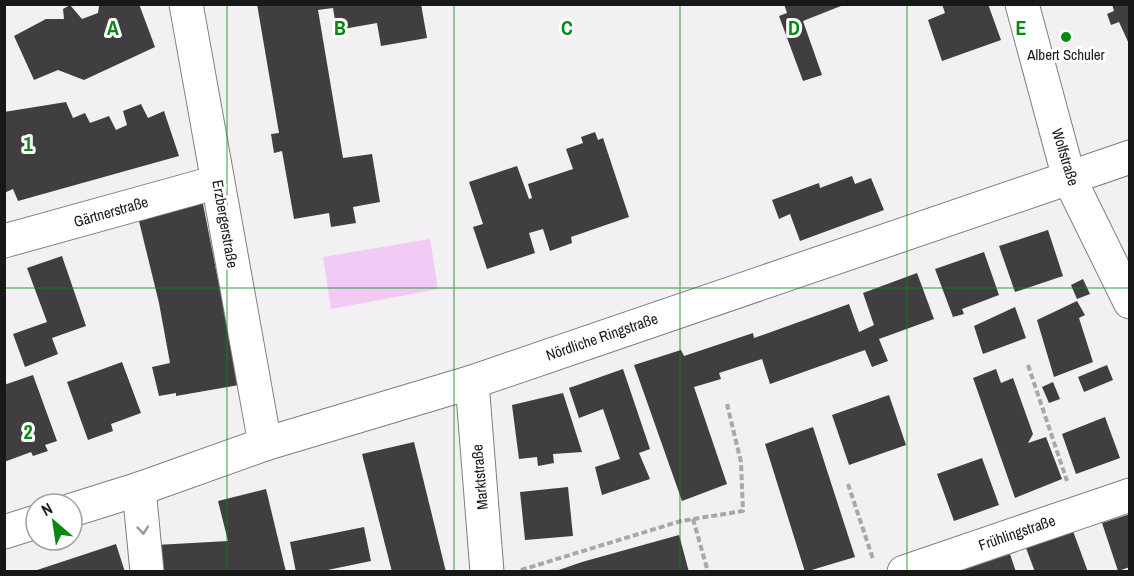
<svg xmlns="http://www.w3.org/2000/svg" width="1134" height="576" viewBox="0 0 1134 576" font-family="'Archivo Narrow',sans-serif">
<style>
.green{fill:#f1caf5}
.building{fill:#403e40}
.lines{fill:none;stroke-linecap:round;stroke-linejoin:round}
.minor-casing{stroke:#807e80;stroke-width:35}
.path{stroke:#a8a7a9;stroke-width:4;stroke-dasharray:6 3;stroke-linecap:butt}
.minor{stroke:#fff;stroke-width:33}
.oneway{stroke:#979797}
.grid{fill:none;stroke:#058912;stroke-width:1.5;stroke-opacity:0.55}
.poi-dot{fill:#058912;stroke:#fff;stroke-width:2}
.labels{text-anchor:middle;stroke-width:6;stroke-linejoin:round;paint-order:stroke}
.poi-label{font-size:15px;fill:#181818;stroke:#fff}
.street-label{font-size:15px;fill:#181818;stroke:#fff}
.grid-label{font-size:20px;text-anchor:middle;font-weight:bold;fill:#058912;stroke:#fff;stroke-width:6;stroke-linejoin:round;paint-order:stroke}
</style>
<rect width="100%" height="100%" fill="#f2f0f3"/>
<polygon class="green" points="430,239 438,289 331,309 323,257"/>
<g class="building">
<polygon points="103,4 139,4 155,47 84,80 58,70 34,80 14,36 46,19 64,19 63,9 70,5 82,19 98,13 99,6"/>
<polygon points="257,4 421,4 427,38 381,46 377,23 343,29 342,25 336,26 333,8 318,10 343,158 372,154 380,202 353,207 356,223 331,227 329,213 294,219 282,151 274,153 271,134 279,133"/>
<polygon points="784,4 846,4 803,21 822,75 803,81 779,16 787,13"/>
<polygon points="942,4 988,4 1001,40 942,61 928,20 945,13"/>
<polygon points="1112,4 1130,4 1130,46 1119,22 1111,25 1107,14 1114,11"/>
<polygon points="66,102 73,118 85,113 90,123 109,116 116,130 127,125 123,111 141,104 148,118 164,111 179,156 18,201 13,189 4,193 4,112"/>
<polygon points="595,132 598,140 603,138 629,217 571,237 572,243 550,251 543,229 529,233 535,253 487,269 473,227 483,224 469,182 517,166 529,199 532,198 528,184 573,169 566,149 583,143 581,137"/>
<polygon points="852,176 855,184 871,178 884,210 800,241 790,214 779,219 772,200 819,183 820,188"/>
<polygon points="202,199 239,385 176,396 176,393 159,396 152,367 170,363 159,303 137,213"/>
<polygon points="1048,230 1063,276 1015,292 999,246"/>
<polygon points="984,252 999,295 962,309 964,314 953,317 935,269"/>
<polygon points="62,256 86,326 52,338 58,354 25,367 13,334 47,322 27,268"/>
<polygon points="917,273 934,319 879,339 888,361 872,367 865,350 770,384 762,359 719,373 721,379 694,387 727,484 682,501 634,365 681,350 684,356 753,333 754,338 849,304 859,332 874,325 863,293"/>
<polygon points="1083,279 1090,294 1077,299 1071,285"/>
<polygon points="1077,301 1085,315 1079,318 1093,362 1054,377 1037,320"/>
<polygon points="1015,307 1026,338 983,354 974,326"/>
<polygon points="122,362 141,413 111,424 113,431 88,440 67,382"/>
<polygon points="1107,365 1113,380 1084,392 1078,377"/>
<polygon points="623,369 650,449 639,453 650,479 602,495 595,467 620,459 603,409 579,418 569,388"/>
<polygon points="996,369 1001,383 1013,378 1033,434 1028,443 1046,437 1062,479 1015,498 973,378"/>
<polygon points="33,375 57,441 45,445 48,451 33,456 31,452 4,462 4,385"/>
<polygon points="1053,382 1060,399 1049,403 1042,387"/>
<polygon points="563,393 582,452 553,454 554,463 538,466 537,457 519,459 512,405"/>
<polygon points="889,395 906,445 849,465 832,415"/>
<polygon points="1105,417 1120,458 1076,474 1062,434"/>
<polygon points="813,427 855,557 805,572 765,444"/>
<polygon points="414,442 446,572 392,572 362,454"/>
<polygon points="982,458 999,505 954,521 937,474"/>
<polygon points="568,487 573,536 525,540 520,492"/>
<polygon points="266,489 286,572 159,572 156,545 228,541 218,501"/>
<polygon points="1130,514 1130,567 1118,571 1102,523"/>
<polygon points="364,527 371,561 318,572 296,572 290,542"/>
<polygon points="1073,531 1088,572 1035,572 1026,548"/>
<polygon points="679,535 689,572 553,572 582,562"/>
<polygon points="116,544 125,572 34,572 34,571"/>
<polygon points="1010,554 1016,572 966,572 965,568"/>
</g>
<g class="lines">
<g class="minor-casing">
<g id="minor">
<polyline points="186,4 265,444"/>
<polyline points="1022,4 1069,178 1130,302"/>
<polyline points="4,241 217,182"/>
<polyline points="472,382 487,572"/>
<polyline points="139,489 147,572"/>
<polyline points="72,510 139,489 265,444 472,382 1130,157"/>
<polyline points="4,532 36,522"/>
<polyline points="904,572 1130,495"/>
</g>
</g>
<g class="path">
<polyline points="1028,365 1067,481"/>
<polyline points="848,484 873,559"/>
<polyline points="693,519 708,572"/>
<polyline points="521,570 681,521 743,511 741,462 727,404"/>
</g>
<use href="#minor" class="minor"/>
</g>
<defs><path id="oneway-chevron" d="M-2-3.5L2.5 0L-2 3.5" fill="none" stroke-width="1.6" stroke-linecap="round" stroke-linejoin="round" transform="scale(1.5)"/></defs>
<use class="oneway" href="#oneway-chevron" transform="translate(143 530) rotate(85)"/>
<path class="grid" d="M227 4V572M454 4V572M680 4V572M907 4V572M4 288H1130"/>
<circle class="poi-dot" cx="1066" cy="37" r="6"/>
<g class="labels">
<g class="poi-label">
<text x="1066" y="60">Albert Schuler</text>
</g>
<g class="street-label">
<text transform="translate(1065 157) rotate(73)" y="5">Wolfstraße</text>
<text transform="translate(111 212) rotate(-16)" y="5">Gärtnerstraße</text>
<text transform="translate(225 224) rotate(80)" y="5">Erzbergerstraße</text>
<text transform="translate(602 337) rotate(-19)" y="5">Nördliche Ringstraße</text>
<text transform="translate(480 477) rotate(-95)" y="5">Marktstraße</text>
<text transform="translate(1017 533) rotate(-19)" y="5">Frühlingstraße</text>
</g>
</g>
<g class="grid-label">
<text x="113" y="35">A</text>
<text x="340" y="35">B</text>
<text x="567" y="35">C</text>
<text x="794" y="35">D</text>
<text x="1021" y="35">E</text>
<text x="28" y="151">1</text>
<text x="28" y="439">2</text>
</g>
<rect width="1134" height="576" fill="none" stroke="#181818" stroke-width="12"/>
<g transform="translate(54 522) rotate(331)"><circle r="28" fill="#ffffff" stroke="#a3a3a3" stroke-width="1.5"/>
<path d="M0-4.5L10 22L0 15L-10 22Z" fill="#058912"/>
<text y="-9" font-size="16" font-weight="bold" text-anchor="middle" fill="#181818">N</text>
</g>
</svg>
